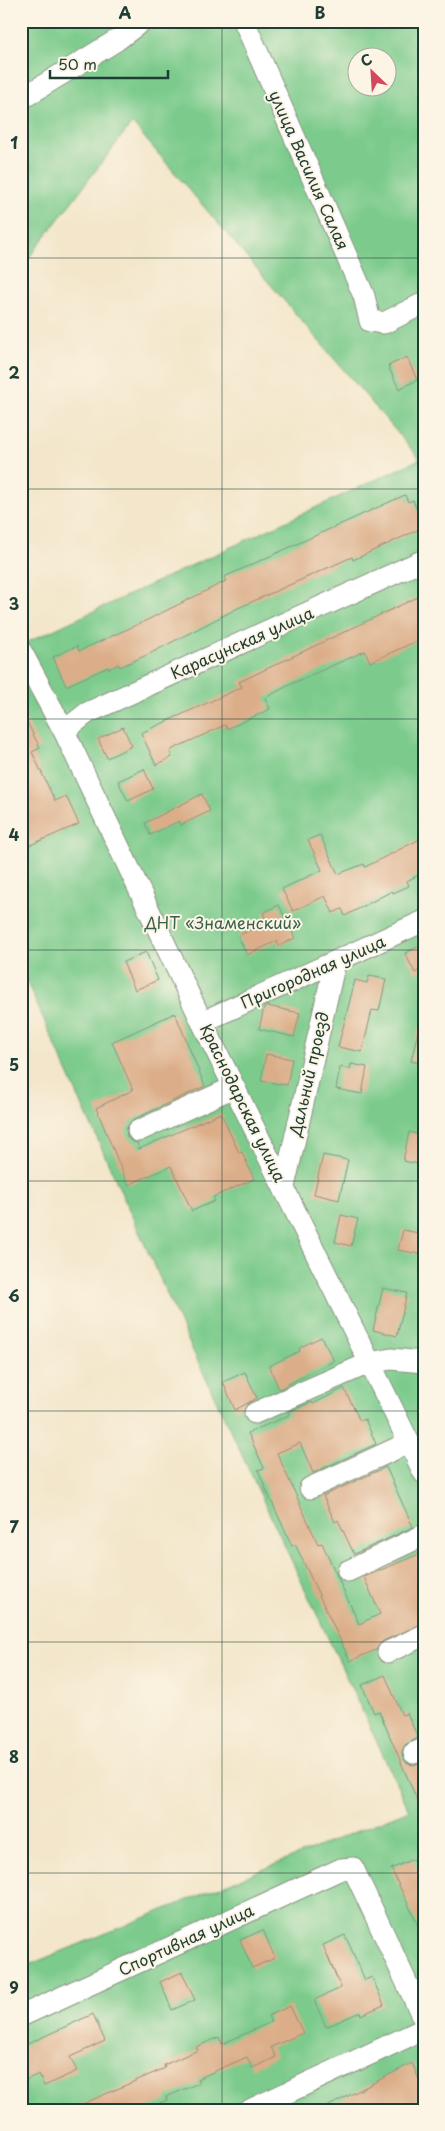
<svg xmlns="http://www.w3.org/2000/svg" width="445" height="2131" viewBox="0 0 445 2131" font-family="'Playpen Sans',sans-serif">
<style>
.green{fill:#7bcb8c;stroke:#4d8460;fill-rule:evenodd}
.building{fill:#dbad88}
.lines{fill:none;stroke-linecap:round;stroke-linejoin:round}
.minor-casing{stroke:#89927f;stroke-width:23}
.minor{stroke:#fff;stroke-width:21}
.grid{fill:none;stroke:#1f3d34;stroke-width:1;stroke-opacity:0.55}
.labels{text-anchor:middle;stroke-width:4;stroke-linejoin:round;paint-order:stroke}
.street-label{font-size:16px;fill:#1f3d34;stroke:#fcf5e5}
.park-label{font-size:16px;fill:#36604a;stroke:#fcf5e5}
.neatline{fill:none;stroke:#1f3d34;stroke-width:2}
.grid-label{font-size:16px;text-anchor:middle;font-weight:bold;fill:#1f3d34}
</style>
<rect width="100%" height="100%" fill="#fcf5e5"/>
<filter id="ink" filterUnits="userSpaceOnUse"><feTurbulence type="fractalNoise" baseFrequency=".02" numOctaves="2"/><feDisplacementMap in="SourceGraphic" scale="10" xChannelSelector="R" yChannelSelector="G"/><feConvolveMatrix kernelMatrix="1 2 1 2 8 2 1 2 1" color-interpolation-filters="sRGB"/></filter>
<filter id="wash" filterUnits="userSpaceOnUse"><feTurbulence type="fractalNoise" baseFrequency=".0096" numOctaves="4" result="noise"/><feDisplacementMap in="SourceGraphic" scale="20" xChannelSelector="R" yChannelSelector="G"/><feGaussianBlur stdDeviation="1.12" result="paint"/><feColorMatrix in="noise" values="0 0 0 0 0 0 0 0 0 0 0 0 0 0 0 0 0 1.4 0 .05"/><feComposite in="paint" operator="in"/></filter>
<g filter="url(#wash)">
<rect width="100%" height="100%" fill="#f3e6ca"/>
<path class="green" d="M21 21H424V2110H21V1968L409 1810 185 1334 21 969V645L420 459 132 123 21 268ZM358 58H388V88H358Z"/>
<g id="blocks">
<g class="building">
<polygon points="407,357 417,380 399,389 388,366"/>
<polygon points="405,495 408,502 413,500 424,527 353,560 352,557 238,608 149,654 120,667 118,664 109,669 108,667 66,686 53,657 77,646 79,651 143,622 226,581 224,577"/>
<polygon points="424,594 424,638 370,662 365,651 293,683 265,698 270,709 227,729 225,725 173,749 170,752 172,757 156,765 141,733 242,687 239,682"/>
<polygon points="21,710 40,748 32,752 55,801 66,796 79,824 21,849"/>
<polygon points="123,727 132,746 107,758 98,739"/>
<polygon points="144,769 153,789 128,801 118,781"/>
<polygon points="202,794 210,811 181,825 179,821 150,835 145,823"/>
<polygon points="320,835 338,874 364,864 365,867 424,837 424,872 407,881 409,886 393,893 392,891 345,916 342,909 333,913 325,896 293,911 282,889 322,870 308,840"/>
<polygon points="279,905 295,938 279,946 277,941 247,955 238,936 267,921 263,913"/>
<polygon points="424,944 424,968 415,973 405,953"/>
<polygon points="146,952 158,980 135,990 123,962"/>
<polygon points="369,976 386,979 379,1011 372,1010 362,1052 338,1047 355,980 367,983"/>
<polygon points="267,1006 300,1013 294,1037 259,1029 264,1008"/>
<polygon points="175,1013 205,1086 132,1120 126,1129 127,1137 131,1141 137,1143 139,1149 221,1113 239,1153 242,1152 254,1179 213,1197 215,1201 192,1211 171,1166 128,1185 96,1108 133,1090 112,1042"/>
<polygon points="419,1027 424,1028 424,1064 411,1061"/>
<polygon points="266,1054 292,1059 287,1085 261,1081"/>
<polygon points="351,1064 367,1067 362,1094 336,1089 340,1067 350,1069"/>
<polygon points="409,1132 424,1136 424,1165 403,1161"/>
<polygon points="323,1155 348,1160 339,1200 314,1194"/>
<polygon points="341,1215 358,1219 351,1246 335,1242"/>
<polygon points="403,1230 424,1234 424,1255 398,1250"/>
<polygon points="383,1288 407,1293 397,1336 373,1330"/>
<polygon points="321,1337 334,1361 279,1389 269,1366 300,1351 299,1348"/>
<polygon points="245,1372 257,1398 235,1410 223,1382"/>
<polygon points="344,1388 360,1421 365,1419 376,1444 313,1473 300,1443 277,1453 318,1544 322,1543 359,1624 380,1614 364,1577 424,1552 424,1623 383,1641 376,1650 350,1661 295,1544 292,1546 270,1498 258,1470 264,1468 248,1433 289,1415 288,1412 312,1402 313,1404"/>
<polygon points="386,1467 413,1527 354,1554 338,1520 335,1522 323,1496"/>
<polygon points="385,1675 402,1715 407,1713 418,1738 405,1745 402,1752 403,1758 407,1763 413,1765 424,1763 424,1816 379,1711 374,1713 362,1685"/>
<polygon points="413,1859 424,1882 424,1937 391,1869"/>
<polygon points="263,1930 275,1958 252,1968 240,1940"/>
<polygon points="345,1935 365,1980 372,1977 384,2005 361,2015 360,2012 326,2027 314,2000 341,1988 323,1945"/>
<polygon points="182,1972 195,2000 172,2010 160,1982"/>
<polygon points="290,2006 303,2033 271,2047 276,2057 252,2068 247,2057 197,2079 199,2083 166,2097 167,2100 144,2110 69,2110 165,2068 164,2065 198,2050 196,2047 219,2037 222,2044 271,2022 268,2016"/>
<polygon points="93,2014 105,2041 70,2057 77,2071 44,2086 39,2074 21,2082 21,2047"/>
<polygon points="412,2063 424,2091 424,2110 321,2110"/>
</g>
</g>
</g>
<g filter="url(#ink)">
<use href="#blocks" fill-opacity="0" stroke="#89927f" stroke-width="1"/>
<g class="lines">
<g class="minor-casing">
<g id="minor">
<polyline points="244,21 364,296 370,321 384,323 424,303"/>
<polyline points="21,99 117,40 142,21"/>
<polyline points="21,651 64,731 202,1022 424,1473"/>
<polyline points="64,731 87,713 424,560"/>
<polyline points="202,1022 424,921"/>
<polyline points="138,1131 234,1087"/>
<polyline points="284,1187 335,962"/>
<polyline points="255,1413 369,1363 391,1359 424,1362"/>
<polyline points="310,1488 408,1443"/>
<polyline points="348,1571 424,1535"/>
<polyline points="388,1652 424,1635"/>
<polyline points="414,1753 424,1749"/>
<polyline points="21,2016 341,1869 353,1868 424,2020"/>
<polyline points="250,2110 424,2029"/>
</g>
</g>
<use href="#minor" class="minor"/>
</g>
</g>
<path class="grid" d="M222 21V2110M21 258H424M21 489H424M21 719H424M21 950H424M21 1181H424M21 1411H424M21 1642H424M21 1873H424"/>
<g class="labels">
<g class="street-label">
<text transform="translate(309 170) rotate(66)" y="6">улица Василия Салая</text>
<text transform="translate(242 643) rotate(-24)" y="6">Карасунская улица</text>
<text transform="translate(313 972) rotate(-24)" y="6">Пригородная улица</text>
<text transform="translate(309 1074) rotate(-77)" y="6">Дальний проезд</text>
<text transform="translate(243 1103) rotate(64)" y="6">Краснодарская улица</text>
<text transform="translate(186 1940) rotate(-25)" y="6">Спортивная улица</text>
</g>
<g class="park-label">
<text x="223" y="929">ДНТ «Знаменский»</text>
</g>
</g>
<rect width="445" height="2131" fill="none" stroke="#fcf5e5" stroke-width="55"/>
<g transform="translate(372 72) rotate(335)"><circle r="24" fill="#fcf5e5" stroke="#a4ab9e"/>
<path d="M0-4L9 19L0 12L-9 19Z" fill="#d1495b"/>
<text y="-8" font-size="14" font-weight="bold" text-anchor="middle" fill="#1f3d34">С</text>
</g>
<path d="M50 70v8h118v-8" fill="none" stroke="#1f3d34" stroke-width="2.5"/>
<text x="58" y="70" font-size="15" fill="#1f3d34" stroke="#fcf5e5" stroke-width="4" paint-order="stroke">50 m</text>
<rect x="28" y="28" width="390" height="2076" class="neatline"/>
<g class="grid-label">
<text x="125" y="19">A</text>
<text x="320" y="19">B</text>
<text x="14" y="149">1</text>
<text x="14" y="379">2</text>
<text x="14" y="610">3</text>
<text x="14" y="841">4</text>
<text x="14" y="1071">5</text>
<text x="14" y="1302">6</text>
<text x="14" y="1533">7</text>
<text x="14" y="1763">8</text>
<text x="14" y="1994">9</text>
</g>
</svg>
